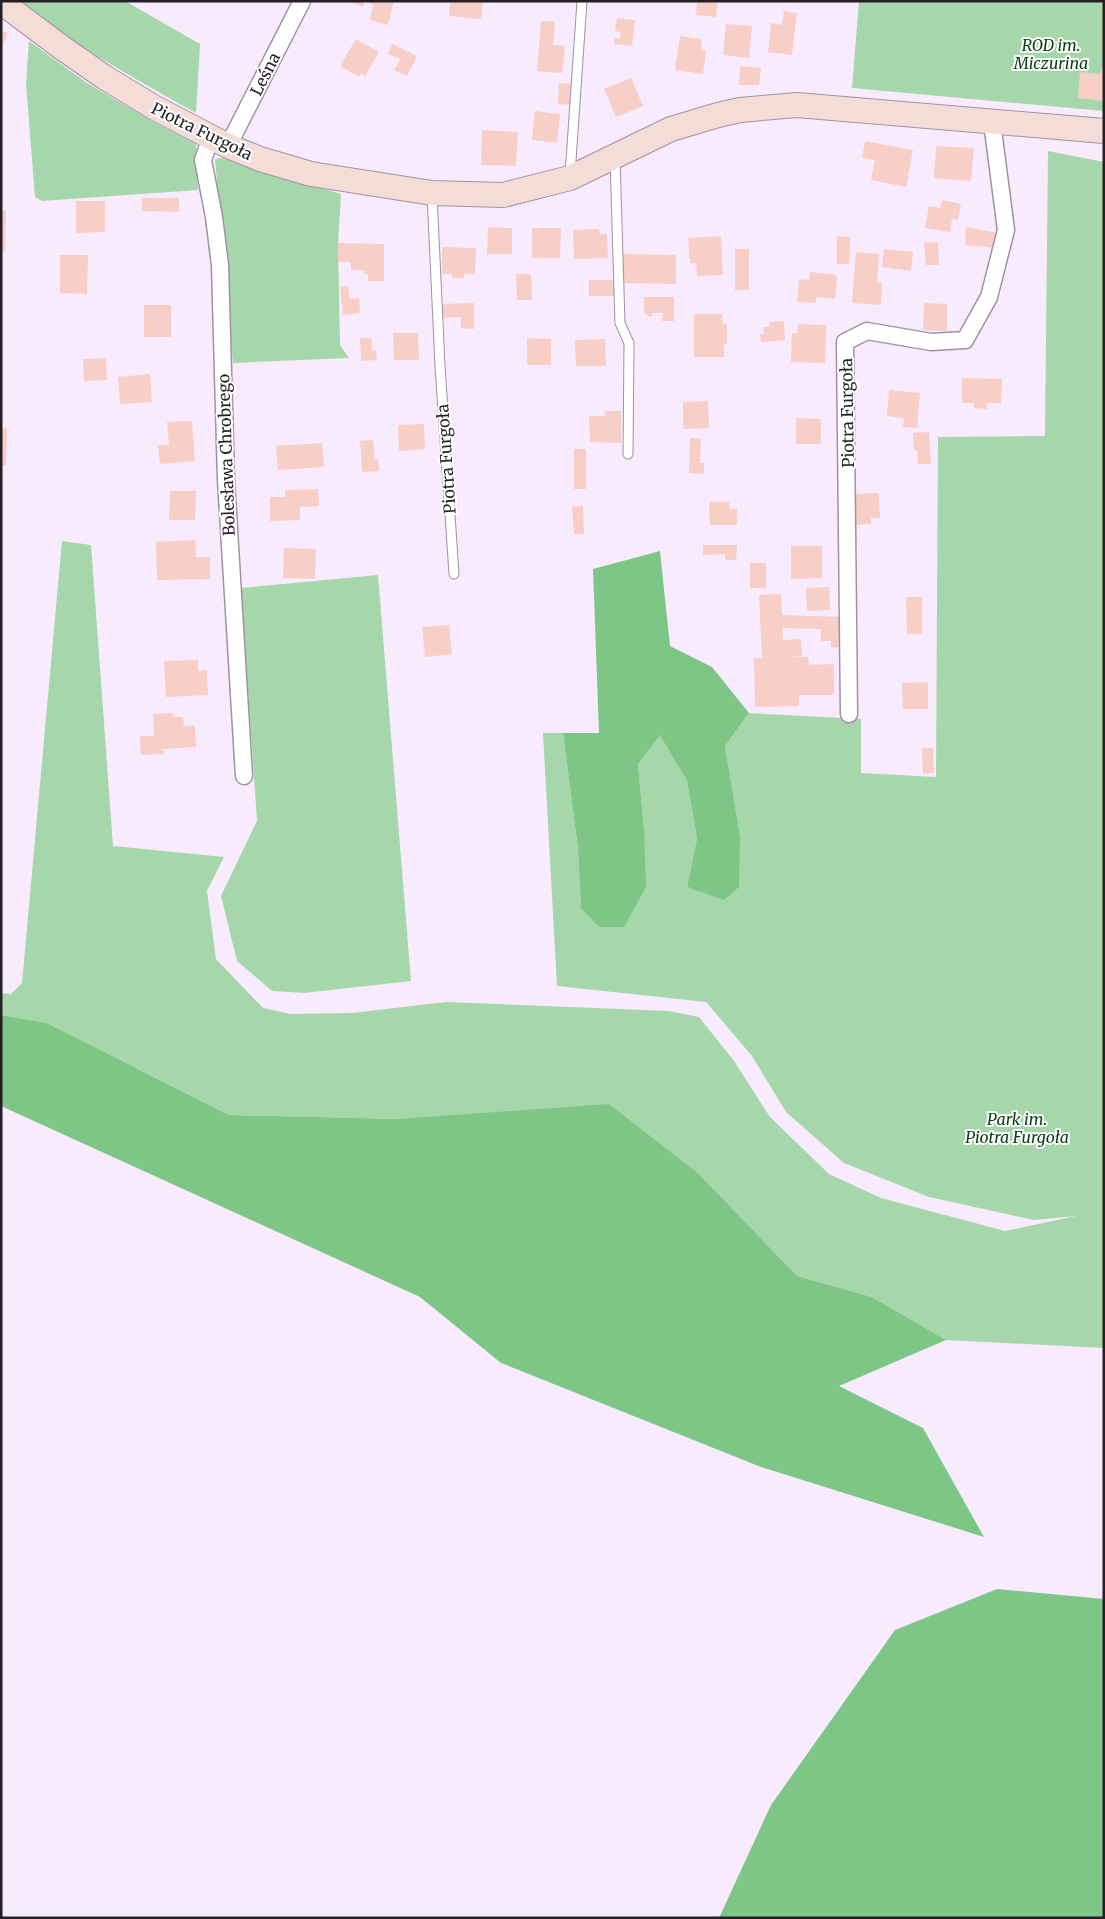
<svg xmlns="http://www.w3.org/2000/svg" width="1105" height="1919" viewBox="0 0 1105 1919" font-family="Merriweather,serif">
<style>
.green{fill:#a6d7aa}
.forest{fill:#7ec686}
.building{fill:#f7cfc7}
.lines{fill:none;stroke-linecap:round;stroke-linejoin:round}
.lane-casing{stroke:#a191a7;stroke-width:11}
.street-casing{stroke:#a191a7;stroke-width:19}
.secondary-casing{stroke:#a191a7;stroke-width:26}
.lane{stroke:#fff;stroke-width:9}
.street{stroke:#fff;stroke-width:16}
.secondary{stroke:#f4ddd6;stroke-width:24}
.labels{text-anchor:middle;stroke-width:4;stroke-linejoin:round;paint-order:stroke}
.park-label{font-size:16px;font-style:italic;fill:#0b4118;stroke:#fff}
.street-label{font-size:16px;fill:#241e26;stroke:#fff}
</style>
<rect width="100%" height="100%" fill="#f9ebfe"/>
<g class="green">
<path d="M16 1H125L200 44 196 113C135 79 73 44 16 1Z"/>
<polygon points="859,1 1104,1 1104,111 852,88"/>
<polygon points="29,41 87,83 155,123 196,144 198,190 42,201 35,197 26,84"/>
<polygon points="1048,151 1104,162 1104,1348 946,1340 872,1297 797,1276 700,1175 398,1119 229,1115 47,1023 1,1015 1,993 11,994 22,983 62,541 91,545 113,846 224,857 207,891 216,959 263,1008 291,1014 352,1013 446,1002 669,1011 699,1017 734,1061 770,1117 829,1174 881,1198 1005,1231 1076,1216 1034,1220 929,1197 844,1163 786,1112 752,1056 706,1002 557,986 543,733 563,733 578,849 581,908 644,829 638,764 660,734 687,781 697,838 687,887 740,836 725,746 749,713 861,719 861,773 936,777 938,437 1045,436"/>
<polygon points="222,158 341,194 338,243 340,345 349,358 233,363 215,159"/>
<polygon points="378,575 411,981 304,993 272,991 237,961 221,896 257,821 241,588"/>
</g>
<g class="forest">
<polygon points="660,551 670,646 712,667 749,713 725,746 740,836 739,887 724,900 687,887 697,838 687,781 660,735 638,764 644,829 646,887 624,927 599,927 581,908 578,849 563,733 599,733 593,569"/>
<polygon points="1,1015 47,1023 229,1115 398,1119 609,1104 700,1175 797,1276 872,1297 946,1340 839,1386 923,1428 984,1537 761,1467 501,1363 420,1297 1,1106"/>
<polygon points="997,1589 1104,1599 1104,1918 719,1918 771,1805 895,1630"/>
</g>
<g class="building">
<polygon points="347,1 364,1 363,7"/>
<polygon points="394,1 388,25 370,20 373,5 365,1"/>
<polygon points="450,1 483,1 481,19 449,16"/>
<polygon points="697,1 718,1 716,17 696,15"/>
<polygon points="784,11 797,13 792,55 768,52 771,23 782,25"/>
<polygon points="617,18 635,20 632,46 614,44 615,38 620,39 621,32 615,31"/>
<polygon points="541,21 555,22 553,45 565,46 562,73 537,71"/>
<polygon points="726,24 752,26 749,58 723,55"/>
<polygon points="1,31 8,33 1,49"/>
<polygon points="680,36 702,39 701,50 706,51 703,74 675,70"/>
<polygon points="356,39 379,52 365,76 361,73 359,77 340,66"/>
<polygon points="392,44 417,56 407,76 394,70 400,59 388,54"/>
<polygon points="740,66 761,68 759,85 739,85"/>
<polygon points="1101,69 1104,69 1103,101 1078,98 1080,72 1100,74"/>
<polygon points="631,78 643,106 616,117 604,89"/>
<polygon points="559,83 574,84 571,105 558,104"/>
<polygon points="535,111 560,114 557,143 532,140"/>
<polygon points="482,130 518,132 516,166 481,165"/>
<polygon points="865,141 913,150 906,187 871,180 875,160 862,158"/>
<polygon points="936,146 974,148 971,181 934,178"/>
<polygon points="142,198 179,198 179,212 142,211"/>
<polygon points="942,200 961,204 958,220 952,219 950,232 925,228 929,206 940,208"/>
<polygon points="76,201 105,201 105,232 76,233"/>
<polygon points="1,211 6,211 5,252 1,251"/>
<polygon points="488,227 512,228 512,254 487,254"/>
<polygon points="966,227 997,233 995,248 965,245"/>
<polygon points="532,228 561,228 560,258 532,258"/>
<polygon points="599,229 600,234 607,234 608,258 574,259 573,230"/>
<polygon points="721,236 723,275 697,276 696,263 690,263 688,238"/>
<polygon points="837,236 850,237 849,264 837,264"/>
<polygon points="938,242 939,265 926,265 924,243"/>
<polygon points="338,243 384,244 384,281 368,281 368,274 364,274 364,270 351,270 351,262 338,262"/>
<polygon points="442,247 476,248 475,274 464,274 464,278 452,278 452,274 442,274"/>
<rect x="735" y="249" width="14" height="41"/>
<polygon points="884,249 913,252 911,271 882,267"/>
<polygon points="856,252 879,254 877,282 882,283 881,305 852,303"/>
<polygon points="623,254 676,255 676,284 623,283"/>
<polygon points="60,255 88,255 87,294 60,293"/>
<polygon points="810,272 837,275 835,299 816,297 816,303 797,302 799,279 809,280"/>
<polygon points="516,274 531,274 532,300 517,300"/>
<rect x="589" y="280" width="25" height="16"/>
<polygon points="348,286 350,299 359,298 360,313 343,315 340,287"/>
<polygon points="644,297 674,297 674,321 662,321 663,313 652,313 652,316 647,316 647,313 644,313"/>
<polygon points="474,303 474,329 461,328 461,317 443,318 442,304"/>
<polygon points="924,303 947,304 947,331 923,330"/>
<rect x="144" y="305" width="27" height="32"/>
<polygon points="694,314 722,314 723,324 727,324 727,344 724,344 724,357 694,357"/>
<polygon points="784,321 785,340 761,342 760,334 764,334 763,327 769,327 769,322"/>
<polygon points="798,324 826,325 825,363 791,362 792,333 797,333"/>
<polygon points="393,333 418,333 419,360 394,360"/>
<polygon points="360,338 371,338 372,351 376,351 377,360 361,361"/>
<polygon points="527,338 551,339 551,365 527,365"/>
<polygon points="605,339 606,366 576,366 575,340"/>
<polygon points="106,358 107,380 84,381 83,359"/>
<polygon points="150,374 152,402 120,404 118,377"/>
<polygon points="962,378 1002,379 1001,403 987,403 987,409 974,408 974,403 962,403"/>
<polygon points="889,390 920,393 917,428 903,427 904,418 887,416"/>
<polygon points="708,401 709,428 683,429 683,402"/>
<polygon points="605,411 621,411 621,443 590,442 589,416 605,416"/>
<polygon points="796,418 821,419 821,444 796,444"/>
<polygon points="192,421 195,461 160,464 158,445 169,445 167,422"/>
<polygon points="424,424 425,449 399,451 398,425"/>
<polygon points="1,428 7,428 6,466 1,465"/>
<polygon points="929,432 931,464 918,464 917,450 914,451 913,433"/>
<polygon points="690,438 701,439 700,463 704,463 704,474 689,473"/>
<polygon points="373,440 375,459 378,459 379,471 362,472 360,441"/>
<polygon points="322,443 324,467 278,470 276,446"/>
<rect x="574" y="449" width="12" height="40"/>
<polygon points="318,489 319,506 300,507 300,520 270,521 270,497 285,497 285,490"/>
<polygon points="170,491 196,491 195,520 169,520"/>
<polygon points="879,493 880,518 871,518 871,524 855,525 854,494"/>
<polygon points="709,502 729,502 730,509 737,509 737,525 710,525"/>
<polygon points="583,506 584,534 574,534 572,507"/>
<polygon points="195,540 196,557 210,557 210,579 157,580 156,542"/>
<polygon points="703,545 737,545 736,560 725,560 725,554 703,555"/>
<polygon points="791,546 822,546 822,578 791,579"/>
<polygon points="284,548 316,549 315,579 283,578"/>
<rect x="750" y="563" width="16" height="25"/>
<polygon points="829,587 830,610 807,611 806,588"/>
<polygon points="781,594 782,615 842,617 842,648 831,647 831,641 821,641 821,629 782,628 783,640 801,639 802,656 791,657 808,657 809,665 834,664 834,695 799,695 799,706 755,707 754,658 762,658 759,595"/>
<polygon points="906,597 922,597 922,634 907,634"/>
<polygon points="449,625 452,654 425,657 422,627"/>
<polygon points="198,660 198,671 207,670 208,695 166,697 164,661"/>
<polygon points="928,682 928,709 903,709 902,683"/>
<polygon points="173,713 173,717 183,717 184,726 195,726 196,747 163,749 164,754 141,755 140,736 154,736 153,714"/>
<polygon points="922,748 933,748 934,773 923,774"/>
</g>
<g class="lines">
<g class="lane-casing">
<g id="lane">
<polyline points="615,158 620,323 629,343 628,454"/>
<polyline points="570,175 582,1"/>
<polyline points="432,194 440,366 454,574"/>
</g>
</g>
<g class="street-casing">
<g id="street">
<polyline points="211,137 203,160 214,217 220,265 226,480 244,776"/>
<polyline points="228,146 302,1"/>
<polyline points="849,714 845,342 867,331 931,342 965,340 989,297 1006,230 992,122"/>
</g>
</g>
<g class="secondary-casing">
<polyline id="secondary" points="1,2 61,47 104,77 155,108 228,146 260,159 311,174 432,193 503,195 570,178 671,129 718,115 740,110 797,105 1104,131"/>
</g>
<use href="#lane" class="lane"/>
<use href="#street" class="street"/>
<use href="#secondary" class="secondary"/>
</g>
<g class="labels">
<g class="park-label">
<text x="1051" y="51">ROD im.<tspan x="1051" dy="18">Miczurina</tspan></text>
<text x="1017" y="1125">Park im.<tspan x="1017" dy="18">Piotra Furgoła</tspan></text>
</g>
<g class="street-label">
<text transform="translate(265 74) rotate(-63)" y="6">Leśna</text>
<text transform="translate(202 131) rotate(26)" y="6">Piotra Furgoła</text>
<text transform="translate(847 413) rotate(-91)" y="6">Piotra Furgoła</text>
<text transform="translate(226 455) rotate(-92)" y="6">Bolesława Chrobrego</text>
<text transform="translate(446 459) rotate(-94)" y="6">Piotra Furgoła</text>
</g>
</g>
<rect width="1105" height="1919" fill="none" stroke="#241e26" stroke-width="5"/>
</svg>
